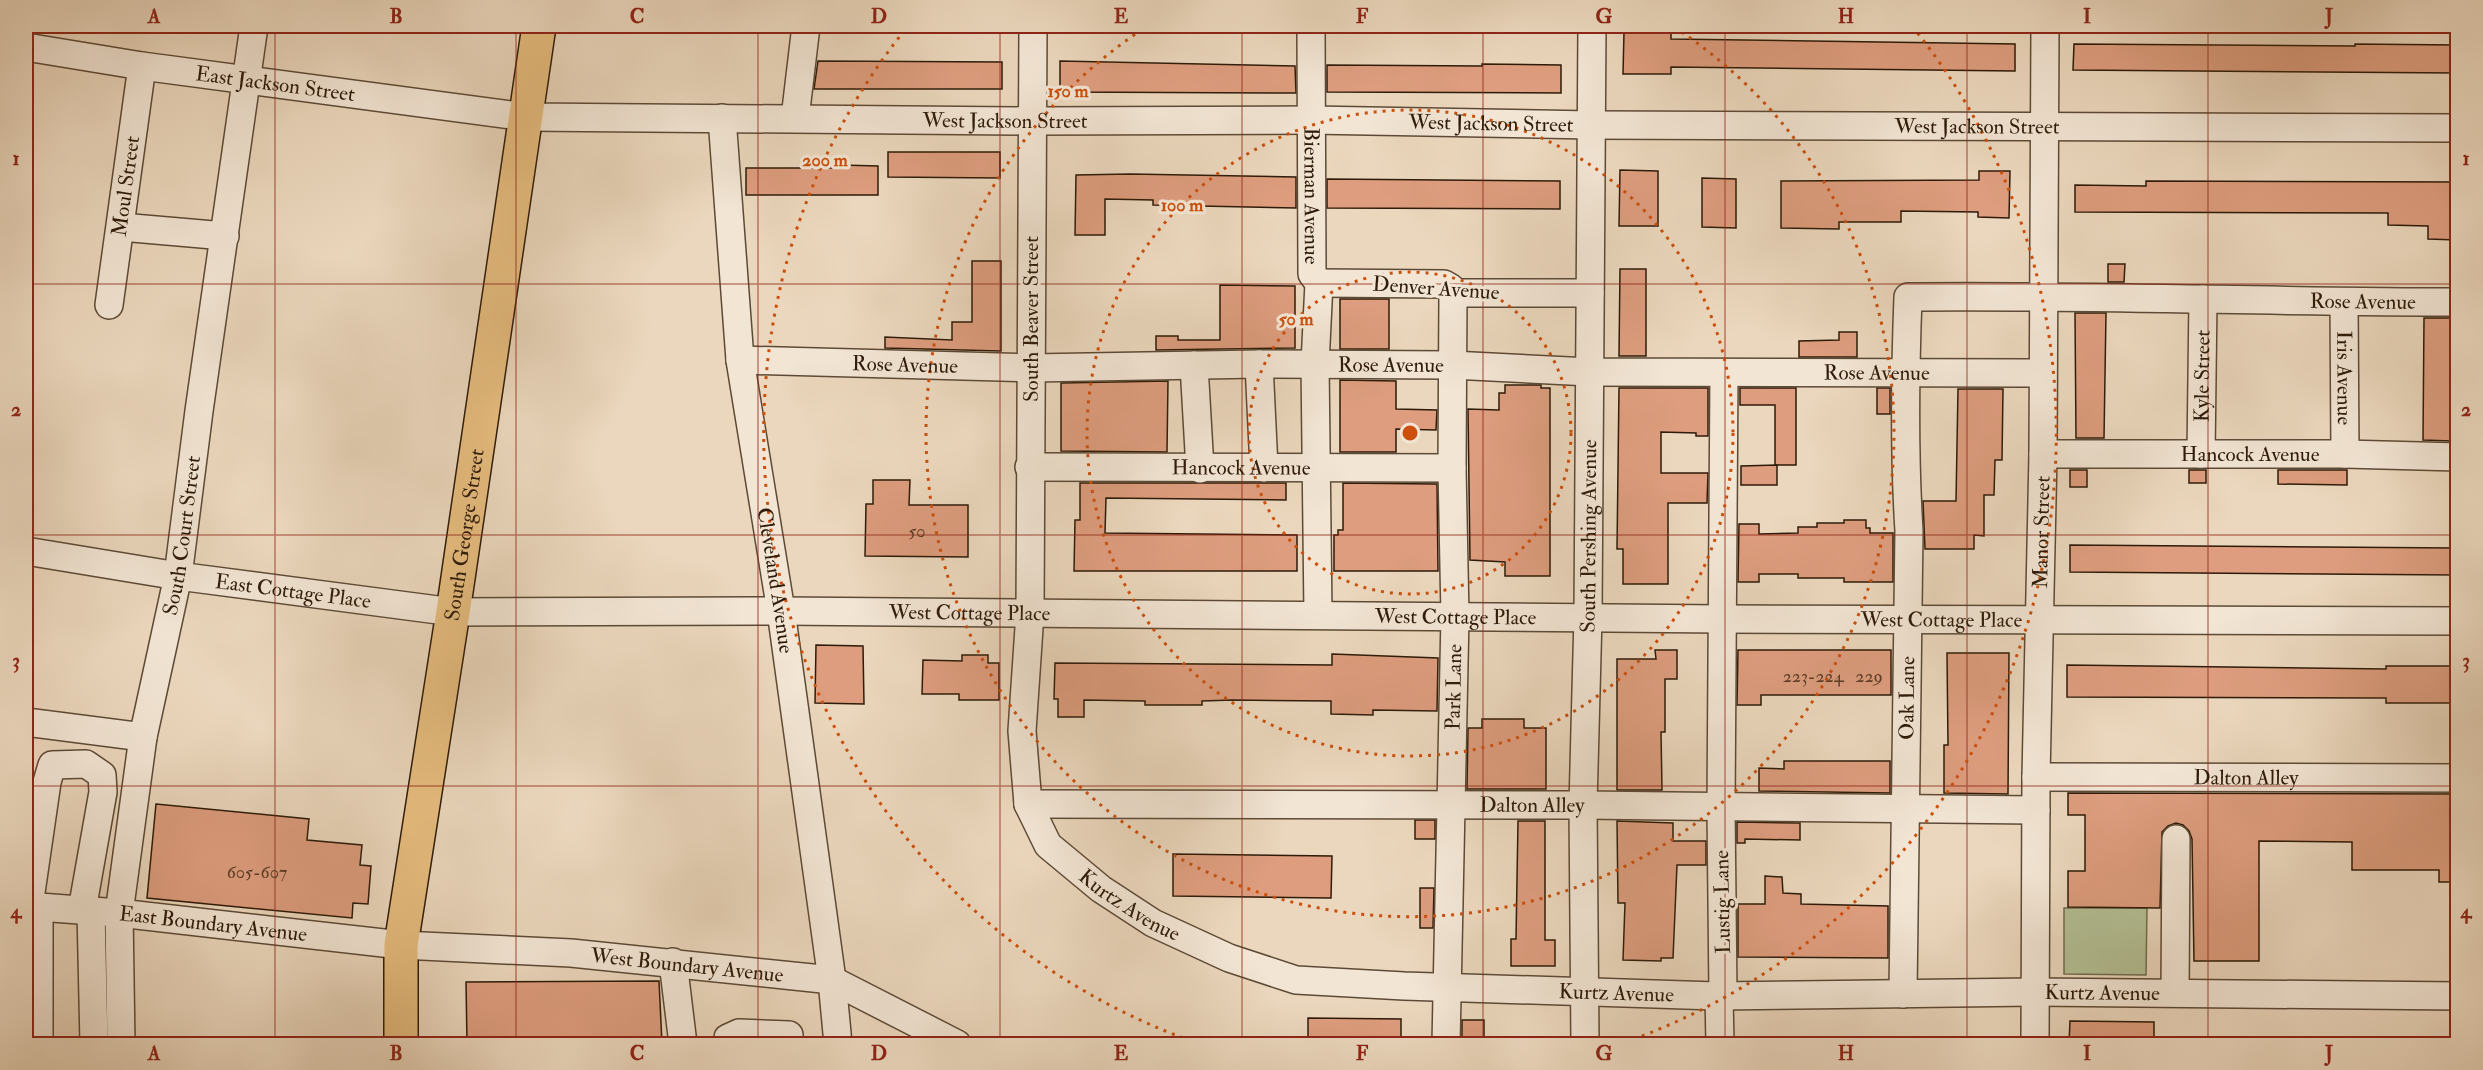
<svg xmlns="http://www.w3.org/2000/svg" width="2483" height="1070" viewBox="0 0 2483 1070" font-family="'IM FELL Double Pica',serif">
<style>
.green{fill:#b3bf94;stroke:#706d4e;stroke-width:1.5}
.building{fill:#dd9d7e;stroke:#2e1b09;stroke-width:1.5}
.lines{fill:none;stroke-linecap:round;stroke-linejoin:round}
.minor-casing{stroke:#5d4a36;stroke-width:30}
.major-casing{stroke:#2e1b09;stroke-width:36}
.minor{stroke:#f2e5d4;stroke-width:27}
.major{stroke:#e6bc7e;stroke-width:33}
.grid{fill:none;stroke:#8f2418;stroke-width:1.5;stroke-opacity:0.55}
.ring{fill:none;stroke:#cc500c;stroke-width:3;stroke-dasharray:3 6}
.labels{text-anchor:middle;stroke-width:6;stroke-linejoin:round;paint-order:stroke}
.number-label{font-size:18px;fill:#5a3c26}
.street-label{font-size:21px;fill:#2e1b09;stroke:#f2e5d4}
.centre{fill:#cc500c;stroke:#f2e5d4;stroke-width:3}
.ring-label{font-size:18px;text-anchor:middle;font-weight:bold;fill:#cc500c;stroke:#f2e5d4;stroke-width:6;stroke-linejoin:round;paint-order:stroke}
.neatline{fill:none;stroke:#8f2418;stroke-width:2}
.grid-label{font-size:20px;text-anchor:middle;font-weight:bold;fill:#8f2418}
</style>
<rect width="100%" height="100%" fill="#ebd7bd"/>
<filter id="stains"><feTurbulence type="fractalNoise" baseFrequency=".00333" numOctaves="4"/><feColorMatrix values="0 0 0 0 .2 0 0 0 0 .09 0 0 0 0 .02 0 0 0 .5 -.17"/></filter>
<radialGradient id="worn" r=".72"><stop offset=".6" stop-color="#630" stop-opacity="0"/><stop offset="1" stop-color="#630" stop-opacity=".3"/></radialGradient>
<polygon class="green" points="2064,908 2147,908 2146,975 2064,974"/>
<g class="building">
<polygon points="1624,32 1671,33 1671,39 2015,44 2015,71 1671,67 1671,74 1623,74"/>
<polygon points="2074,44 2355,46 2355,44 2457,45 2457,73 2073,70"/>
<polygon points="818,61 1002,62 1002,89 814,89"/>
<polygon points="1060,61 1295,66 1296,93 1060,92"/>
<polygon points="1482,64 1561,65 1561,93 1327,92 1327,65 1482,66"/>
<polygon points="888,152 1000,152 1000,178 888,177"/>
<polygon points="840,165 878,166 878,195 746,195 746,168 840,168"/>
<polygon points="1620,170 1658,171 1658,226 1619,226"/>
<polygon points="1979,171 2010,171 2009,218 1978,217 1978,212 1901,211 1901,222 1839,222 1839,229 1781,228 1781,181 1979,180"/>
<polygon points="1130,174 1296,177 1296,208 1153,205 1153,200 1105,199 1105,235 1075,235 1076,175"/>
<polygon points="1702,178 1736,179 1736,228 1702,227"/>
<polygon points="1327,179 1560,181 1560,209 1327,208"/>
<polygon points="2146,181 2457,182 2457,240 2428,239 2428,226 2388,225 2388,213 2075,212 2075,185 2146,186"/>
<polygon points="972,261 1001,261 1001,351 885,348 885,337 952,340 952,322 972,322"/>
<polygon points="2108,264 2125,264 2124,282 2108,282"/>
<polygon points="1620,269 1646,269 1646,356 1619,356"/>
<polygon points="1220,285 1295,286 1295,348 1156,350 1156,336 1178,336 1178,340 1220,340"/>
<rect x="1340" y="299" width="49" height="50"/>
<polygon points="2075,313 2106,313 2104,438 2076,438"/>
<polygon points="2424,318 2453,318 2452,441 2423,440"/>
<polygon points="1839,332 1857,332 1857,357 1799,357 1799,341 1839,340"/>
<polygon points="1340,380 1396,381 1396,409 1437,410 1436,430 1396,429 1396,452 1340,452"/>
<polygon points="1168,381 1167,452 1061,451 1061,383"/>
<polygon points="1505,385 1541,385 1541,388 1550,388 1550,576 1505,576 1505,562 1470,560 1468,409 1499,410 1499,393 1505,393"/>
<polygon points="1619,388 1708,388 1708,436 1696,436 1696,433 1661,432 1661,473 1708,473 1707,503 1668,503 1668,584 1623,584 1623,549 1617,549"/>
<polygon points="1740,388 1796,388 1796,465 1775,465 1775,405 1740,405"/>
<rect x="1877" y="388" width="13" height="26"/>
<polygon points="1958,389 2003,389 2002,460 1995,460 1994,495 1984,495 1984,536 1974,535 1974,549 1925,549 1923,501 1956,501"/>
<polygon points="1777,465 1777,485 1741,485 1741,466"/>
<rect x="2070" y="470" width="17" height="17"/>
<rect x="2189" y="470" width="17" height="13"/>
<polygon points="2278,470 2347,470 2347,485 2278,484"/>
<polygon points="873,480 910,480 909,505 968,505 968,557 865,556 866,504 873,504"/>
<polygon points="1080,483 1286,483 1286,500 1106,498 1105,533 1297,535 1297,571 1074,571 1075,520 1080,520"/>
<polygon points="1343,483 1437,484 1438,571 1334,571 1334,535 1338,535 1338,530 1343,530"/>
<polygon points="1844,520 1866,520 1866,528 1870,528 1870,533 1893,533 1893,582 1844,582 1844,578 1798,578 1798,574 1759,574 1759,582 1738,582 1739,524 1759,524 1759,534 1798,533 1798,527 1817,527 1817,523 1844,523"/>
<polygon points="2070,545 2457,548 2457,575 2070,572"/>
<polygon points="816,645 863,646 864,704 815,703"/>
<polygon points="1655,650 1677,650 1677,679 1665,679 1665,732 1661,732 1662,790 1617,790 1617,659 1656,659"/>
<polygon points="1738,650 1891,650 1891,695 1761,695 1761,705 1737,705"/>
<polygon points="1947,653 2009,653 2008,794 1944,793 1944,745 1948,745"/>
<polygon points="1332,654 1438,658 1437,711 1373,710 1373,715 1331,714 1331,701 1233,700 1202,701 1202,705 1145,705 1145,701 1084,700 1084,717 1058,717 1058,699 1054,699 1055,663 1332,665"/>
<polygon points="962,655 988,655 988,663 999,663 999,700 959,700 959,694 922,694 923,660 962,661"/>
<polygon points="2067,665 2386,669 2386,666 2457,666 2457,703 2386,703 2386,698 2067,697"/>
<polygon points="1482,719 1524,719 1524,728 1546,728 1546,789 1467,789 1468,728 1482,728"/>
<polygon points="1784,761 1890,761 1890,793 1759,791 1759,768 1784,769"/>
<polygon points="2068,793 2457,794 2457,882 2439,882 2439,870 2352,870 2352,842 2259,841 2259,961 2194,961 2192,839 2189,831 2183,825 2176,823 2168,826 2162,832 2160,908 2068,907 2068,871 2085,871 2085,815 2068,815"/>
<polygon points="156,804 309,819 307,840 362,845 360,865 371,866 368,904 353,903 352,918 147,898"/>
<rect x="1415" y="820" width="20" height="19"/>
<polygon points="1518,821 1545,821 1545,940 1555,940 1555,966 1511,966 1511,939 1516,939"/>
<polygon points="1617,821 1673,823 1673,841 1706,841 1706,865 1677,865 1673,958 1661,958 1661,961 1623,960 1625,903 1618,903"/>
<polygon points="1737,822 1800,823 1800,840 1745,839 1745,843 1737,843"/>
<polygon points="1173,854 1332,856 1331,898 1173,896"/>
<polygon points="1765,876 1782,877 1783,893 1801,894 1801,904 1888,906 1888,958 1738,957 1738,904 1765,904"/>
<polygon points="1420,888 1434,888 1433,928 1420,928"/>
<polygon points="659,981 662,1044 467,1044 466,982"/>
<polygon points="1308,1018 1401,1019 1401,1044 1308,1044"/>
<rect x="1462" y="1020" width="22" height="24"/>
<polygon points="2070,1021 2154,1022 2154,1044 2069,1044"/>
</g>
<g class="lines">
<g class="minor-casing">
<g id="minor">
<path id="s1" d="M1033 26 1030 613 1022 731 1028 804 1048 845 1101 889 1153 923 1229 958 1296 980 1404 986 1716 996 2035 992 2458 996"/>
<path id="s2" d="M1311 26 1312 274 1319 283 1315 364 1318 615"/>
<path id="s3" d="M26 47 142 66 526 117 1032 121 1311 120 1592 125 2458 128"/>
<path id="s4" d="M722 118 740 360 781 611 832 980 838 1044"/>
<polyline points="795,118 806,26"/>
<polyline points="121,227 225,236"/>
<polyline points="1319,283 1444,284 1451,288 1453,293 1590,293"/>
<path id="s5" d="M2344 302 2345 454"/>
<path id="s6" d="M109 305 142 66"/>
<path id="s7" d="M740 360 1032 368 1259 364 1452 365 1590 372 2042 373"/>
<polyline points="1259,364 1264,468"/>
<polyline points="1194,365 1200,469"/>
<path id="s8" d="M2043 454H2345L2458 457"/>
<path id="s9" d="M2201 454 2203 299"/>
<path id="s10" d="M1029 467 1452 468"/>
<path id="s11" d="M26 551 178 576 453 612 781 611 1723 619 2458 621"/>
<polyline points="26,722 143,737"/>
<path id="s12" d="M2036 777 2458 778"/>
<path id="s13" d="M1028 804 1583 805 2036 810"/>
<path id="s14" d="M26 906 119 913 401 945 571 953 832 980 957 1044"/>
<polyline points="29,906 47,782 52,765 86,764 102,775 103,792 82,910"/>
<polyline points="39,907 39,1044"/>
<polyline points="91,911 94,1044"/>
<polyline points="673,962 683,1044"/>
<polyline points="2175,993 2176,839"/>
<path id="s15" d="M1903 994 1909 531C1904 453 1905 375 1908 297 2091 295 2274 302 2458 302"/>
<polyline points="1719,996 1720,1044"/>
<polyline points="1723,996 1721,808 1724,373"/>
<path id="s16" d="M121 1044 119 913 143 737 178 576 199 411 254 26"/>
<polyline points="728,1044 728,1038 739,1033 789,1035 789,1044"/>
<path id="s17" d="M1446 1044 1455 616 1452 468 1453 293"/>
<path id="s18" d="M1585 1044 1583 805 1588 616 1592 26"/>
<path id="s19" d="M2035 1044 2036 777 2043 454 2045 26"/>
</g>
</g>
<g class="major-casing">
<g id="major">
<path id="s20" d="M401 1044V945L453 612 539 26"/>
</g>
</g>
<use href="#minor" class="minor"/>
<use href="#major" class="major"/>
</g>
<path class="grid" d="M275 26V1044M516 26V1044M758 26V1044M1000 26V1044M1242 26V1044M1483 26V1044M1725 26V1044M1967 26V1044M2208 26V1044M26 284H2458M26 535H2458M26 786H2458"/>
<g class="ring">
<circle cx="1410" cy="433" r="161"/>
<circle cx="1410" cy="433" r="323"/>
<path d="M1674 27A484 484 0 1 1 1146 27"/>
<path d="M1200 1044A646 646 0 0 1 908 26M1912 26A646 646 0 0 1 1620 1044"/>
</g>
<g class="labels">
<g class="number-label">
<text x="917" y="537">50</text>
<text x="1813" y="682">223-224</text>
<text x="1869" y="682">229</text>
<text x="257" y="878">605-607</text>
</g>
<g class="street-label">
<text dy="7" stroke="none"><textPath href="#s3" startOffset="252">East Jackson Street</textPath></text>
<text dy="7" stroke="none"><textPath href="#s3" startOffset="984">West Jackson Street</textPath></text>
<text dy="7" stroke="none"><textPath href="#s3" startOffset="1470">West Jackson Street</textPath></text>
<text dy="7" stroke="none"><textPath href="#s3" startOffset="1956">West Jackson Street</textPath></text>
<text dy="7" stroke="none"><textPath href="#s6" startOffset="120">Moul Street</textPath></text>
<text dy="7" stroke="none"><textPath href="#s2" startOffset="170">Bierman Avenue</textPath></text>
<text transform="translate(1436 288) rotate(4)" y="7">Denver Avenue</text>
<text dy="7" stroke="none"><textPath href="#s15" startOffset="1152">Rose Avenue</textPath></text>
<text transform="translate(1031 319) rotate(-90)" y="7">South Beaver Street</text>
<text dy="7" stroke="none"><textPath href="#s7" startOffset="165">Rose Avenue</textPath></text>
<text dy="7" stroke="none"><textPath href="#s7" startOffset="651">Rose Avenue</textPath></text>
<text dy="7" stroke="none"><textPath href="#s7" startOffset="1137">Rose Avenue</textPath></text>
<text dy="7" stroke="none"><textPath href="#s9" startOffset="78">Kyle Street</textPath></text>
<text dy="7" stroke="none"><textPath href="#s5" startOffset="76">Iris Avenue</textPath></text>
<text dy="7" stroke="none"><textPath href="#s8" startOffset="207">Hancock Avenue</textPath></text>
<text dy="7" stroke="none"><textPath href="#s10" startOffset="212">Hancock Avenue</textPath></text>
<text dy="7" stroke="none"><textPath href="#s19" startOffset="512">Manor Street</textPath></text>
<text dy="7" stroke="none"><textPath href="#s16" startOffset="514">South Court Street</textPath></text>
<text dy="7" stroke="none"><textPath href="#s20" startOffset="514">South George Street</textPath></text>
<text dy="7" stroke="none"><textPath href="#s18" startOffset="508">South Pershing Avenue</textPath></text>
<text dy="7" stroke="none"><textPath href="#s4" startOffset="466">Cleveland Avenue</textPath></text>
<text dy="7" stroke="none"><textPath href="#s11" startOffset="270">East Cottage Place</textPath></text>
<text dy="7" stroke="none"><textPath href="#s11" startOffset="948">West Cottage Place</textPath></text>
<text dy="7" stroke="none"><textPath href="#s11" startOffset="1434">West Cottage Place</textPath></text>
<text dy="7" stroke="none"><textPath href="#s11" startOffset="1920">West Cottage Place</textPath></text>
<text dy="7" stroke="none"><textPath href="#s17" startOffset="357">Park Lane</textPath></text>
<text dy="7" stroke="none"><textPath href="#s15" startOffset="296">Oak Lane</textPath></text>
<text dy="7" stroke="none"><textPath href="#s12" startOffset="210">Dalton Alley</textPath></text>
<text dy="7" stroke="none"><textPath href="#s13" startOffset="504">Dalton Alley</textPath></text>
<text dy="7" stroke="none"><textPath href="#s1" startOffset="926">Kurtz Avenue</textPath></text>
<text transform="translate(1722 902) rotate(-91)" y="7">Lustig Lane</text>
<text dy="7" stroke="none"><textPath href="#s14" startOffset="188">East Boundary Avenue</textPath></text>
<text dy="7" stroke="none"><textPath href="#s14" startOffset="664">West Boundary Avenue</textPath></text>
<text dy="7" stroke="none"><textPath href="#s1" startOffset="1430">Kurtz Avenue</textPath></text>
<text dy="7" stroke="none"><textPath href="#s1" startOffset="1916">Kurtz Avenue</textPath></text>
</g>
</g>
<circle cx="1410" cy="433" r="9" class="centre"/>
<g class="ring-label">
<text x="1068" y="97">150 m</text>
<text x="825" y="166">200 m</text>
<text x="1182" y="211">100 m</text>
<text x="1296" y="325">50 m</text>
</g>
<rect width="2483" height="1070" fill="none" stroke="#ebd7bd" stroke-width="66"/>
<rect x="33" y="33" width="2417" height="1004" class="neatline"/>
<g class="grid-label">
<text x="154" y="23">A</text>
<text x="396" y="23">B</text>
<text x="637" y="23">C</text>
<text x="879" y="23">D</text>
<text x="1121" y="23">E</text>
<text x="1362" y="23">F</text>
<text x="1604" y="23">G</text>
<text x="1846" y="23">H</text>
<text x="2087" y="23">I</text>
<text x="2329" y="23">J</text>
<text x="16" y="165">1</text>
<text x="2466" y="165">1</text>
<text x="16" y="416">2</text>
<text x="2466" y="416">2</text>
<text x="16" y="667">3</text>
<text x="2466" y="667">3</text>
<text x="16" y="918">4</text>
<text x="2466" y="918">4</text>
<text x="154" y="1060">A</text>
<text x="396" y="1060">B</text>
<text x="637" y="1060">C</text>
<text x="879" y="1060">D</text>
<text x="1121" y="1060">E</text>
<text x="1362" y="1060">F</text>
<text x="1604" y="1060">G</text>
<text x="1846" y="1060">H</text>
<text x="2087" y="1060">I</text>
<text x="2329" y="1060">J</text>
</g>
<rect width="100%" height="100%" filter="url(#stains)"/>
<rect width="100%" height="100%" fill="url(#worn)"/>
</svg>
